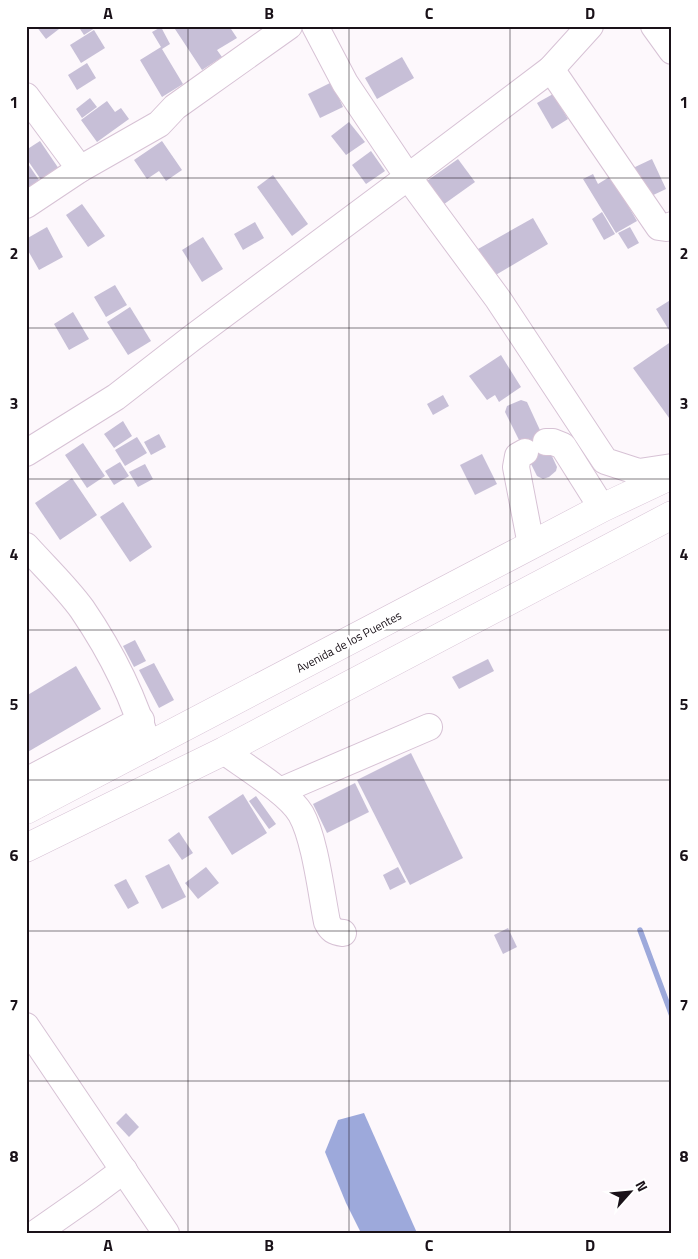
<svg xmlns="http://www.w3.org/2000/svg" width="698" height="1259" viewBox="0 0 698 1259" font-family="'Titillium Web',sans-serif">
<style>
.water{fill:#9da9db}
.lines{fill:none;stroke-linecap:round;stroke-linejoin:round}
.stream{stroke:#9da9db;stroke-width:5.5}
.building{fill:#c7bfd7}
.minor-casing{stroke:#d7c2d5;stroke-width:28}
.major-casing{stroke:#d7c2d5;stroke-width:29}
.minor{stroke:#fff;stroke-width:26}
.major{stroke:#fff;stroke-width:28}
.grid{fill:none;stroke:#1a1219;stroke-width:1;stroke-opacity:0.55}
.labels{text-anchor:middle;stroke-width:4.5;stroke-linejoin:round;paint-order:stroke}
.street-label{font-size:12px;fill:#1a1219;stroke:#fff}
.neatline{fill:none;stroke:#1a1219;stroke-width:2}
.grid-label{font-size:16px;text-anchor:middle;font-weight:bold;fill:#1a1219}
</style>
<rect width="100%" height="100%" fill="#fdf8fc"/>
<polygon class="water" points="364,1113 417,1233 361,1233 346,1203 325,1152 338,1120"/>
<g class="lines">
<polyline class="stream" points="640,930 672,1016"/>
</g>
<g class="building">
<polygon points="36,26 63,26 46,39"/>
<polygon points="78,26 98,26 84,35"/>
<polygon points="173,26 229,26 237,38 217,50 222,57 202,70"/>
<polygon points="161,27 170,44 162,49 183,84 162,97 140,60 161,47 152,32"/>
<polygon points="94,30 105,48 81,63 70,45"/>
<polygon points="402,57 414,78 377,99 365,78"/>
<polygon points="87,63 96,78 77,90 68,75"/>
<polygon points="332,82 343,107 320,118 308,94"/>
<polygon points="553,94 568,119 552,129 537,103"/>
<polygon points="90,98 97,107 82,118 76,109"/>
<polygon points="107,101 115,112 121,108 129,119 97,142 81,120"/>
<polygon points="349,122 365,142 346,155 331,136"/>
<polygon points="40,141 59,169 42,181 26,158 26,150"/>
<polygon points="162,141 182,170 166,181 159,171 147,179 134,160"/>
<polygon points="371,151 385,171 366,184 352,165"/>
<polygon points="458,159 475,182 440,207 424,183"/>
<polygon points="652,159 666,189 647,198 633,168"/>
<polygon points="26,161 39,180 26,190"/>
<polygon points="593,174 598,184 611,176 637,221 616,233 583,179"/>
<polygon points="273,175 308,224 292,236 257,187"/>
<polygon points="82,204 105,236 88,247 66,215"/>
<polygon points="602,212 615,234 604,240 592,219"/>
<polygon points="533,218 548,244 494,276 478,249"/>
<polygon points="255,222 264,238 243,250 234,234"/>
<polygon points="47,227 63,257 39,270 26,247 26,239"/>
<polygon points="630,227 639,243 628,249 618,233"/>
<polygon points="203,237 223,269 202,282 182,250"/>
<polygon points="115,285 127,305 106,317 94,297"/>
<polygon points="672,299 672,335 656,309"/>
<polygon points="130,307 151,341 128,355 107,322"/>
<polygon points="73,312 89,339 69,350 54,324"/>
<polygon points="672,341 672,422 633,368"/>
<polygon points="501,355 521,387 499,402 495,395 487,400 469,376"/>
<polygon points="443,395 449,406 433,415 427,404"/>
<polygon points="521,400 527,402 557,467 556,471 549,477 543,479 537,476 505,412 507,406"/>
<polygon points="123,421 132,436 114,448 104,434"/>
<polygon points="159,434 166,447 151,455 144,442"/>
<polygon points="137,437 147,453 125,466 115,450"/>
<polygon points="83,443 105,476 87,488 65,455"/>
<polygon points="482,454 497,484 475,495 460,465"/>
<polygon points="120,462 129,476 114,485 105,471"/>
<polygon points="145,464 153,479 138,487 129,472"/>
<polygon points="72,478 97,515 60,540 35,503"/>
<polygon points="123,502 152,547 130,562 100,517"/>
<polygon points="135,640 146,661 134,667 123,646"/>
<polygon points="488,659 494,671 459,689 452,677"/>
<polygon points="154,663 174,700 159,708 139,670"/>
<polygon points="76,666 101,709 26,753 26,696"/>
<polygon points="411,753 463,858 410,885 357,780"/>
<polygon points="355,783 369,812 327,833 313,804"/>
<polygon points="243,794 267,833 232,855 208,817"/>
<polygon points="256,796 276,824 269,829 249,801"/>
<polygon points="179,832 193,853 182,860 168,840"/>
<polygon points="169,864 186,897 162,909 145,876"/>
<polygon points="206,867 219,883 198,899 185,883"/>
<polygon points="398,867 406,882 390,890 383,875"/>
<polygon points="126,879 139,903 128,909 114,885"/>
<polygon points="508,928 517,947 503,954 494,935"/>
<polygon points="126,1113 139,1127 129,1137 116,1123"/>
</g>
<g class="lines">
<g class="minor-casing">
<g id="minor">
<polyline points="315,26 345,83 408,177 498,299 605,461 639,472 672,467"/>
<polyline points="654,26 672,51"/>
<polyline points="551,69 659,227 666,228 672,225"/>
<polyline points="26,96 80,169"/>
<polyline points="26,205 80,169 159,124 175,107 289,26"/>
<polyline points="546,442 553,442 563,446 602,508"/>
<polyline points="525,452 518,456 516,467 531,545"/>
<polyline points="26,453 116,397 192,338 408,177 551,69 590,26"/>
<path d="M26 546C44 566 67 588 82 609 112 653 134 696 148 747"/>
<path d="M224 751C244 766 289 793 301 814 315 839 321 892 327 922 331 930 334 932 343 933"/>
<polyline points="26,781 141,720"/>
<polyline points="280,791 429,727"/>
<polyline points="26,1026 166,1233"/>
<polyline points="36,1233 89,1196 124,1170"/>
</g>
</g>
<g class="major-casing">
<g id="major">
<polyline points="26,810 602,508 672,475"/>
<polyline points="26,848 224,751 672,515"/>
</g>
</g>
<use href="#minor" class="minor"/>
<use href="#major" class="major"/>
</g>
<path class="grid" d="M188 26V1233M349 26V1233M510 26V1233M26 178H672M26 328H672M26 479H672M26 630H672M26 780H672M26 931H672M26 1081H672"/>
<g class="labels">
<g class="street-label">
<text transform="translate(349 642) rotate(-28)" y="4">Avenida de los Puentes</text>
</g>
</g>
<rect width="698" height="1259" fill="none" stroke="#ffffff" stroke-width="55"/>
<g transform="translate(630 1192) rotate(63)" stroke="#ffffff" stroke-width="4" paint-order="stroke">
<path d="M0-4L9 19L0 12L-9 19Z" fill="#1a1219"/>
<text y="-8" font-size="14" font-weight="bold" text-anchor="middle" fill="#1a1219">N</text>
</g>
<rect x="28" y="28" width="642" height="1204" class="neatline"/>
<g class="grid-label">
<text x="108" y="19">A</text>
<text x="269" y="19">B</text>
<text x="429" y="19">C</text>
<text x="590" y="19">D</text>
<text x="14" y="108">1</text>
<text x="684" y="108">1</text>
<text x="14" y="259">2</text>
<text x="684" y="259">2</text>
<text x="14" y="409">3</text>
<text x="684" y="409">3</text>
<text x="14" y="560">4</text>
<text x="684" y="560">4</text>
<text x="14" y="710">5</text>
<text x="684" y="710">5</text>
<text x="14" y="861">6</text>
<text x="684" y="861">6</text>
<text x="14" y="1011">7</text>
<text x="684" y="1011">7</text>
<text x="14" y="1162">8</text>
<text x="684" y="1162">8</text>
<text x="108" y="1251">A</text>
<text x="269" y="1251">B</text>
<text x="429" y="1251">C</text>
<text x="590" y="1251">D</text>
</g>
</svg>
